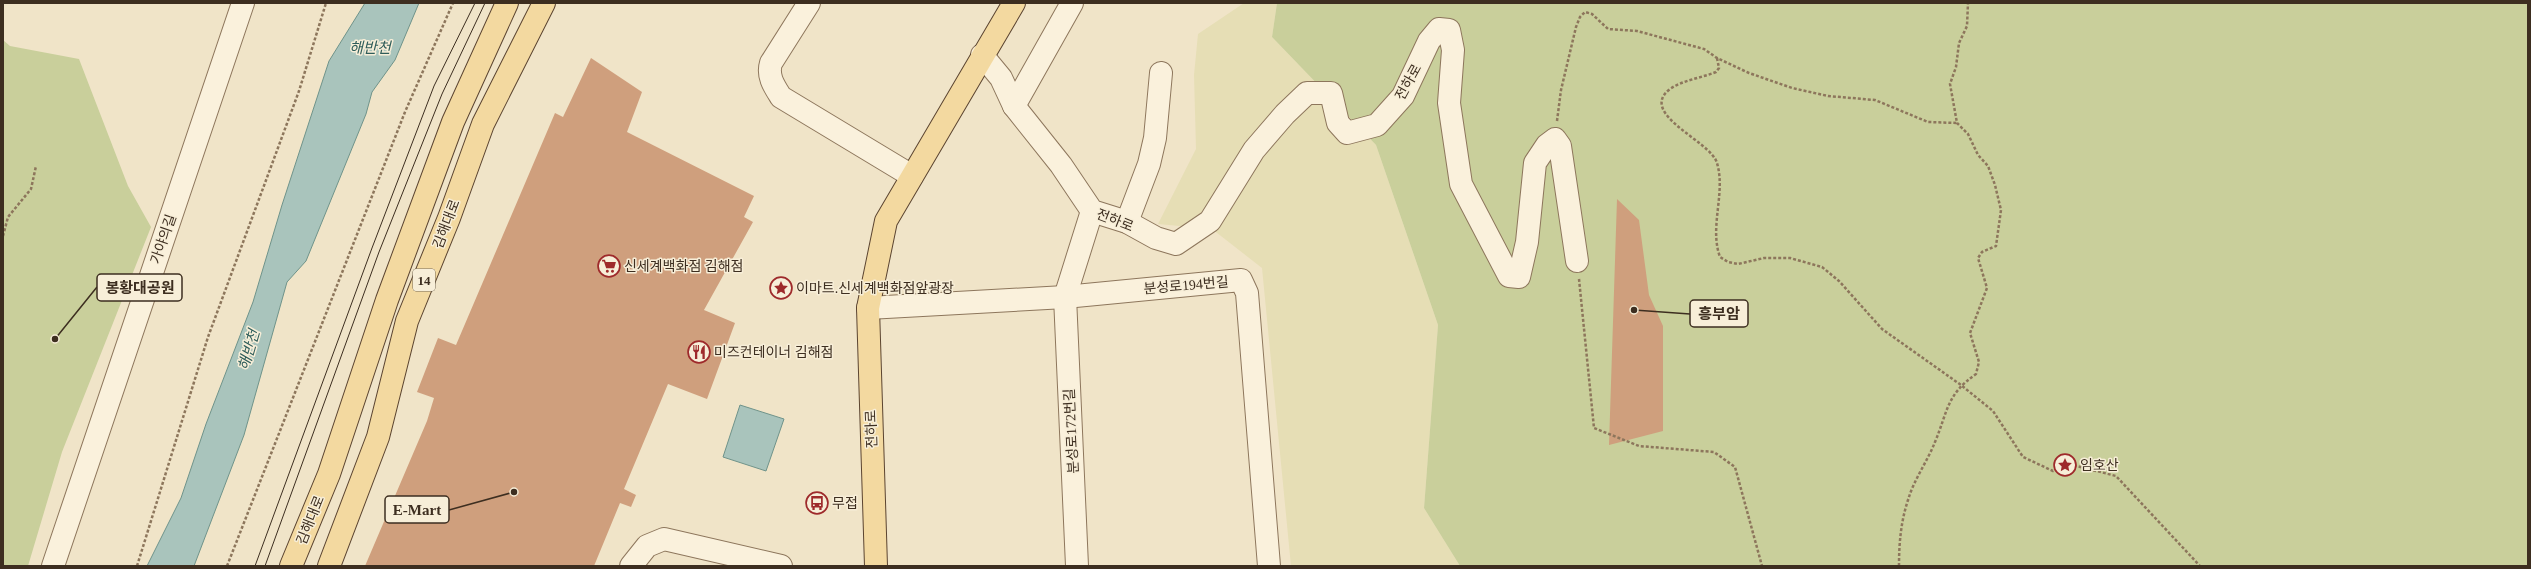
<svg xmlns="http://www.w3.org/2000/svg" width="2531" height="569" viewBox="0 0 2531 569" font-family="'Times New Roman','Noto Sans KR',serif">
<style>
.farmland{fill:#e6deb5}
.green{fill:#c9cf9b}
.water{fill:#a9c4bc;stroke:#6f938a}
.building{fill:#cf9f7d}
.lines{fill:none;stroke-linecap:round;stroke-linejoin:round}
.minor-casing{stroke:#8d765c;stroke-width:24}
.major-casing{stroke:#5b4430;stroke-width:24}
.path{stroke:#8d765c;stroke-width:2.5;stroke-dasharray:3 2;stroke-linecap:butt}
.minor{stroke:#faf1dc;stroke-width:22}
.major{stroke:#f3d9a0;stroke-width:22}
.tram{stroke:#3d2e20;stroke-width:1}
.labels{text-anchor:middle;stroke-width:3;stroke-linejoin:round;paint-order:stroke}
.shield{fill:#f7eed8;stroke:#756857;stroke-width:1}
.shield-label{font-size:13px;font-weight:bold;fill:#3d2e20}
.street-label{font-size:14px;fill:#3d2e20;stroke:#f7eed8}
.poi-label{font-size:14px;fill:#3d2e20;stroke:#f7eed8;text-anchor:start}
.water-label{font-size:15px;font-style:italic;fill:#2f5d5a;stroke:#f7eed8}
.leader{fill:none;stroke:#3d2e20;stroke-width:1.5}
.callout-dot{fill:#3d2e20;stroke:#f7eed8;stroke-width:1.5}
.callout{fill:#f7eed8;stroke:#3d2e20;stroke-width:1.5}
.callout-label{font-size:15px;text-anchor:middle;font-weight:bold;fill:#3d2e20}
</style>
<rect width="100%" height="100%" fill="#f0e4c8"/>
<polygon class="farmland" points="1244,3 1277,3 1272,37 1376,145 1438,325 1424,508 1460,566 1291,566 1262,268 1212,229 1158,224 1196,149 1194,75 1198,34"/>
<g class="green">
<polygon points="1277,3 2528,3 2528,566 1460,566 1424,508 1438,325 1376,145 1272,37"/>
<polygon points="3,40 10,46 79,59 128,186 151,227 62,452 28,566 3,566"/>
</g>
<g class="water">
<polygon points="365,3 419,3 395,60 372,92 366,114 306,261 287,282 244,435 194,566 147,566 181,498 206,424 253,302 282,205 329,61"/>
<polygon points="740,405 784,419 766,471 723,457"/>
</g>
<g class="building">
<polygon points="591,58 642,92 627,132 754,196 744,217 753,222 704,310 735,323 707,399 668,384 624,489 636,495 631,507 620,503 594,566 365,566 427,421 434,398 417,392 438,338 456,345 555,113 563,117"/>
<polygon points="1617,199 1639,220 1649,295 1663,326 1663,431 1609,445"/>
</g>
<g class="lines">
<g class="minor-casing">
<g id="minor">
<path d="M809 3 771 63C767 76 774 86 781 97L912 176"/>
<polyline points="982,55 1001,78 1014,106 1061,165 1092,211 1127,222 1156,238 1176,244 1210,221 1254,150 1285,114 1307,93 1331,93 1338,123 1347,133 1377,125 1403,96 1429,41 1439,29 1449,30 1453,50 1449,103 1461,184 1509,276 1519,277 1527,242 1535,163 1547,145 1555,139 1560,146 1577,261"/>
<polyline points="1014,106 1072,3"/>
<polyline points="1127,222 1149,164 1155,138 1161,73"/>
<polyline points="868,308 1065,297 1241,280 1247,293 1269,566"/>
<polyline points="53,566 243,3"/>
<polyline points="631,566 647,546 664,539 781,566"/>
<polyline points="1077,566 1065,297 1092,211"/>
</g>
</g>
<g class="major-casing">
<g id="major">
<polyline points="291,566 329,474 387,300 453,122 507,3"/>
<polyline points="329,566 378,437 407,321 449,218 483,124 544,3"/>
<polyline points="876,566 868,308 886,221 1014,3"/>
</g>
</g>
<g class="path">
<path d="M1717 58 1719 68 1716 72C1701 78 1683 80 1670 89 1637 114 1711 141 1717 163 1726 193 1709 227 1720 257L1728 262 1738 264 1764 258H1790L1822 267 1839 281 1882 329 1961 385 1993 411 2023 457 2053 471 2069 464 2116 476 2200 566"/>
<polyline points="1557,121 1561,90 1576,27 1580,17 1585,12 1592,14 1608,29 1637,31 1704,49 1717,58 1749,73 1792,88 1828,96 1875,100 1928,122 1957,123"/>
<polyline points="3,236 8,217 31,189 36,166"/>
<polyline points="1579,279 1594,428 1639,446 1714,452 1735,467 1762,566"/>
<polyline points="137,566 208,337 299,91 326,3"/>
<polyline points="227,566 405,112 453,3"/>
<path d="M1899 566C1899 542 1901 520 1909 497 1914 480 1928 460 1935 442 1948 411 1946 395 1976 374L1979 362 1970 333 1987 288 1978 258 1982 252 1996 246 2001 210 1995 185 1988 166 1978 155 1968 134 1957 123 1950 84 1956 67 1959 43 1967 26 1968 3"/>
</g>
<use href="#minor" class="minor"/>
<use href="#major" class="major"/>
<g class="tram">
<polyline points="255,566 372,248 434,86 475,3"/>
<polyline points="265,566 379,252 442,94 485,3"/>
</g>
</g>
<defs>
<g id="supermarket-ring" transform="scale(1.15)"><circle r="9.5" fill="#f7eed8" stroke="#9e2a2b" stroke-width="1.5"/><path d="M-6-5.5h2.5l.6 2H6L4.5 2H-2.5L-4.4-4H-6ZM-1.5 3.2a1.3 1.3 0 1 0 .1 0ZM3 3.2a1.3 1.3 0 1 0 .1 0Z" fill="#9e2a2b"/></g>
<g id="sight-ring" transform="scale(1.15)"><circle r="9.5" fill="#f7eed8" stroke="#9e2a2b" stroke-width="1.5"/><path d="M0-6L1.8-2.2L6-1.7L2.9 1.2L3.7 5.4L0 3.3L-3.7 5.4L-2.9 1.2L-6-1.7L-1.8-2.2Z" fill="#9e2a2b"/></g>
<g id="restaurant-ring" transform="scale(1.15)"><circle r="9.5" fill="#f7eed8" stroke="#9e2a2b" stroke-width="1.5"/><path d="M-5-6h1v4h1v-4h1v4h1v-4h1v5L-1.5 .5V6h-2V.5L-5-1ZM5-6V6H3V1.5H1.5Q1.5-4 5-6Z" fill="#9e2a2b"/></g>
<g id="bus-ring" transform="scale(1.15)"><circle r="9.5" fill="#f7eed8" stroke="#9e2a2b" stroke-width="1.5"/><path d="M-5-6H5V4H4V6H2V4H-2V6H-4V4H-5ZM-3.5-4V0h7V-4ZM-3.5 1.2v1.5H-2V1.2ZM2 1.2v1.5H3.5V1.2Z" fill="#9e2a2b"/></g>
</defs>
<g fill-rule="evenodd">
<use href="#supermarket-ring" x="609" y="266"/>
<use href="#sight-ring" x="781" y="288"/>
<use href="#restaurant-ring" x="699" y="352"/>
<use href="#sight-ring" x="2065" y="465"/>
<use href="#bus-ring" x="817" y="503"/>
</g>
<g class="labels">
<rect class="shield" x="413" y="269" width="22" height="22" rx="3"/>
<g class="shield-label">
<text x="424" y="285">14</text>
</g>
<g class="street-label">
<text transform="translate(1408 82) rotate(-61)" y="5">전하로</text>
<text transform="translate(1115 220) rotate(21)" y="5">전하로</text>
<text transform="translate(446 224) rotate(-69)" y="5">김해대로</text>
<text transform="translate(163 239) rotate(-71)" y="5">가야의길</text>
<text transform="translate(1186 285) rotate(-5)" y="5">분성로194번길</text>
<text transform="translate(871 429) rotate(-92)" y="5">전하로</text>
<text transform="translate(1071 431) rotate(-93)" y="5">분성로172번길</text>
<text transform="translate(310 520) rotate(-68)" y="5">김해대로</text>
</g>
<g class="poi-label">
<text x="624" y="271">신세계백화점 김해점</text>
<text x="796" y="293">이마트.신세계백화점앞광장</text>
<text x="714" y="357">미즈컨테이너 김해점</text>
<text x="2080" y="470">임호산</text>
<text x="832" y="508">무접</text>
</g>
<g class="water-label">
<text x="370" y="53">해반천</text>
<text transform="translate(249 350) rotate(-74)" y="5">해반천</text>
</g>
</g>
<path class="leader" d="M55 339L97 287M1634 310L1690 314M514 492L449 510"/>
<g class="callout-dot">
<circle cx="55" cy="339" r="4"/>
<circle cx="1634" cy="310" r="4"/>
<circle cx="514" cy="492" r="4"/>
</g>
<g class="callout">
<rect x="97" y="274" width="85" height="27" rx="4"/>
<rect x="1690" y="300" width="58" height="27" rx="4"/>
<rect x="385" y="496" width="64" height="27" rx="4"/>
</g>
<g class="callout-label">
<text x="140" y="293">봉황대공원</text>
<text x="1719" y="319">흥부암</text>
<text x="417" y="515">E-Mart</text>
</g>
<rect width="2531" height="569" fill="none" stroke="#3d2e20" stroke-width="8"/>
</svg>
